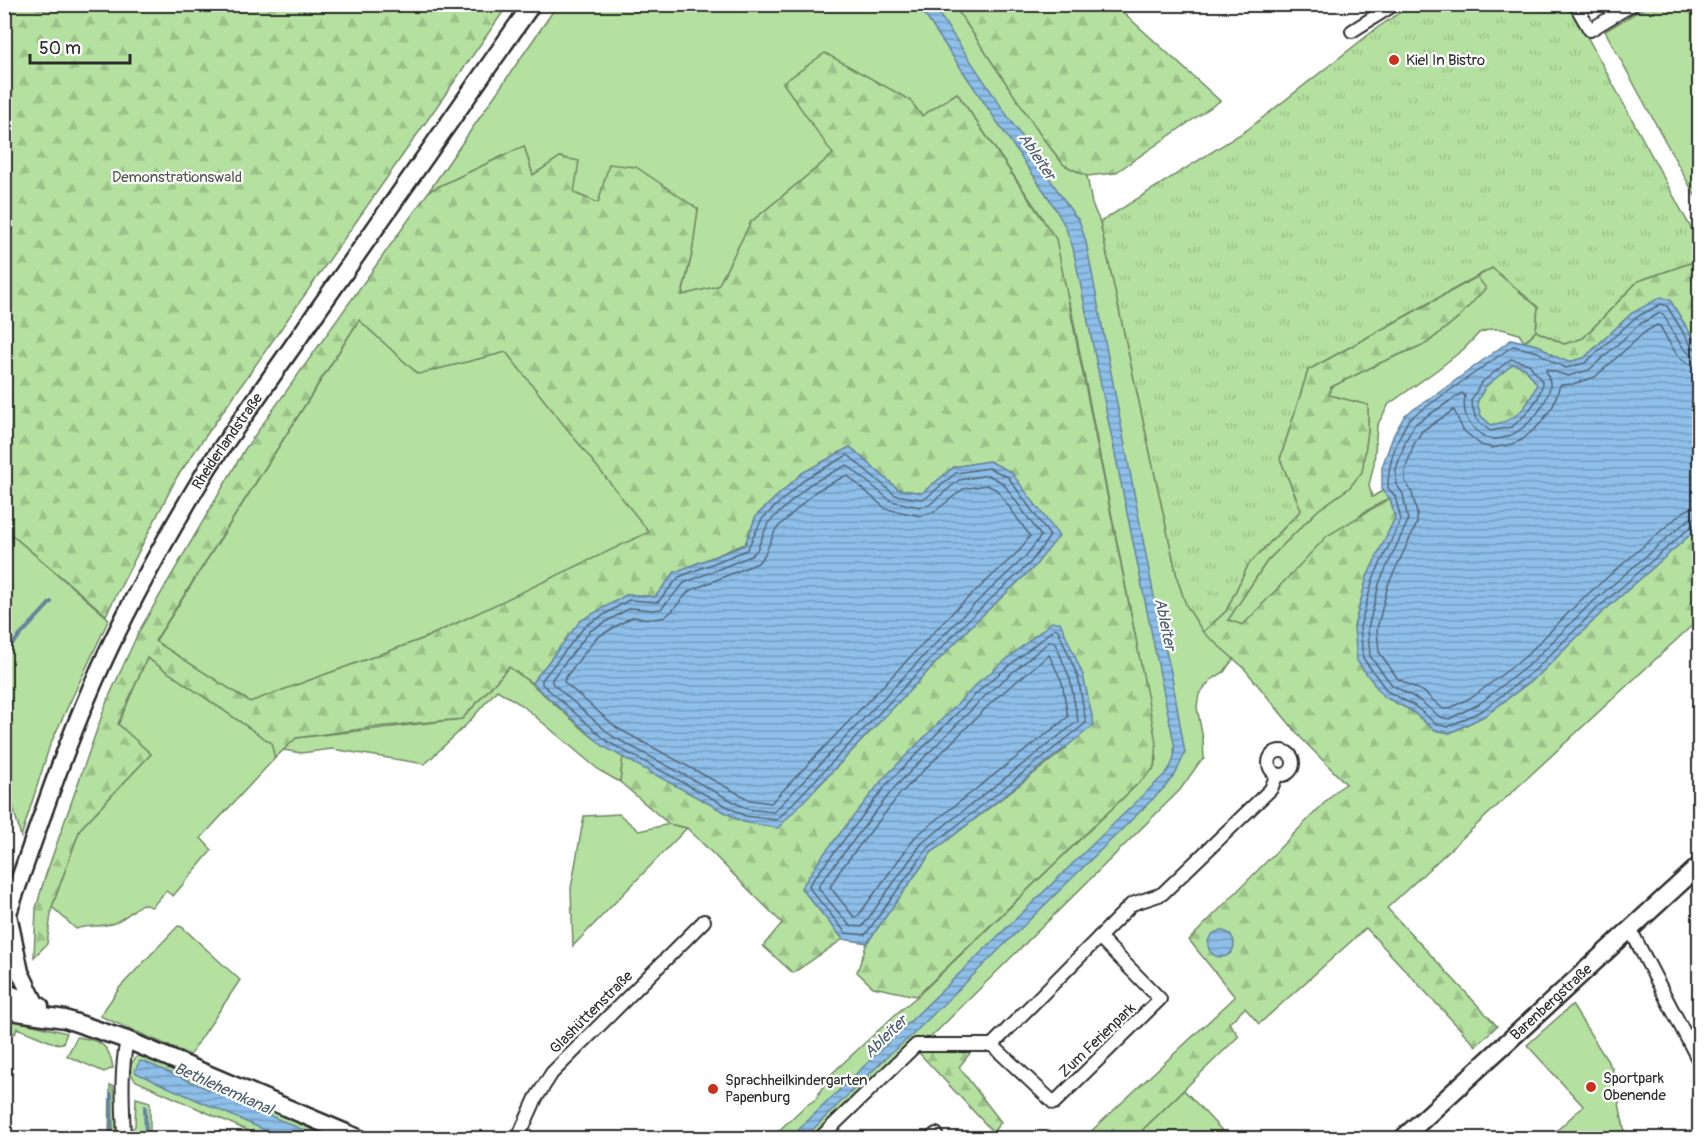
<svg xmlns="http://www.w3.org/2000/svg" width="1704" height="1143" viewBox="0 0 1704 1143" font-family="Pangolin,sans-serif">
<style>
.grass{fill:#b4e19f;stroke:#708665;stroke-width:1.5}
.forest{fill:url(#forest-firs);stroke:#708665;stroke-width:1.5;fill-rule:evenodd}
.park{fill:url(#park-tufts);stroke:#708665;stroke-width:1.5}
.water{fill:url(#water-rules);stroke:#66849d;stroke-width:1.5;fill-rule:evenodd}
.lines{fill:none;stroke-linecap:round;stroke-linejoin:round}
.shore{stroke:#536677;stroke-width:1.5}
.stream{stroke:#66849d;stroke-width:4}
.street-casing{stroke:#2b2b2b;stroke-width:16}
.secondary-casing{stroke:#2b2b2b;stroke-width:21}
.street{stroke:#fff;stroke-width:12}
.secondary{stroke:#fff;stroke-width:16}
.poi-dot{fill:#c8321e;stroke:#fff;stroke-width:2}
.labels{text-anchor:middle;stroke-width:4.5;stroke-linejoin:round;paint-order:stroke}
.poi-label{font-size:15px;fill:#2b2b2b;stroke:#fff;text-anchor:start}
.park-label{font-size:15px;fill:#4d5848;stroke:#fff}
.street-label{font-size:15px;fill:#2b2b2b;stroke:#fff}
.water-label{font-size:16px;font-style:italic;fill:#4e5f6e;stroke:#fff}
</style>
<defs>
<pattern id="forest-firs" width="22" height="20" patternUnits="userSpaceOnUse" patternTransform="scale(1.5)"><rect width="22" height="20" fill="#b4e19f"/><path d="M5 1l3.5 6h-7zM16 11l3.5 6h-7z" fill="#9bc189"/></pattern>
<pattern id="park-tufts" width="24" height="20" patternUnits="userSpaceOnUse" patternTransform="scale(1.5)"><rect width="24" height="20" fill="#b4e19f"/><path d="M3 7l-1-3M5 7V3M7 7l1-3M15 17l-1-3M17 17v-4M19 17l1-3" fill="none" stroke="#9bc189"/></pattern>
<pattern id="water-rules" width="6" height="5" patternUnits="userSpaceOnUse" patternTransform="scale(1.5)"><rect width="6" height="5" fill="#8ebfe9"/><path d="M0 2.5h6" fill="none" stroke="#749bbd"/></pattern>
</defs>
<rect width="100%" height="100%" fill="#fff"/>
<filter id="ink" filterUnits="userSpaceOnUse"><feTurbulence type="fractalNoise" baseFrequency=".0167" numOctaves="2"/><feDisplacementMap in="SourceGraphic" scale="12" xChannelSelector="R" yChannelSelector="G"/><feConvolveMatrix kernelMatrix="1 2 1 2 8 2 1 2 1" color-interpolation-filters="sRGB"/></filter>
<g filter="url(#ink)">
<g class="grass">
<path d="M558 4 954 5 1042 137 1064 165 1087 176 1092 204 1100 222 1178 581C1191 621 1203 632 1234 658L1224 672 1211 680 1199 694 1197 707 1203 739 1204 759 1199 763 1180 790 928 1040 816 1138H771L804 1107 816 1099 822 1088 826 1085 825 1080 897 1013 920 994 1153 769 1157 759 1135 634 1071 308 1042 217 957 93 922 117 784 83 834 154 751 222 718 286 682 296 692 253 698 209 598 203 574 193 560 157 533 175 524 146 429 191Z"/>
<polygon points="1649,5 1699,5 1699,203 1605,31"/>
<polygon points="1492,268 1538,307 1536,331 1524,342 1519,334 1502,329 1491,329 1479,333 1465,348 1437,370 1389,404 1377,426 1374,464 1369,485 1372,497 1382,491 1390,498 1364,512 1243,625 1228,620 1267,561 1318,510 1349,488 1362,472 1368,431 1368,405 1328,395 1331,387 1382,362 1427,343 1459,317 1485,288 1477,277"/>
<polygon points="359,320 418,374 506,352 650,532 425,638 250,702 155,642"/>
<polygon points="5,529 109,619 50,745 21,837 7,784 5,785"/>
<path d="M147 658 272 743 275 758 201 838 212 850 173 896 166 891 152 907 142 904C133 910 124 919 114 923 101 928 90 924 76 929L52 907 80 829 151 754 118 725Z"/>
<path d="M509 667C549 694 581 735 623 757L620 782 600 771 523 706 497 690 467 724 425 764 332 749 301 753 283 750 296 738 462 719Z"/>
<polygon points="619,814 639,831 669,824 687,828 573,946 571,888 584,816"/>
<polygon points="178,926 182,927 240,980 190,1055 100,1016 120,987"/>
<polygon points="1572,1005 1612,1068 1626,1138 1549,1138 1583,1106 1527,1045"/>
<polygon points="4,1018 67,1033 63,1043 56,1044 17,1028 15,1034 5,1029"/>
<path d="M77 1037C99 1040 110 1044 113 1068L104 1072 67 1056Z"/>
<path d="M139 1055H146L345 1138H264L136 1081C127 1071 129 1063 139 1055Z"/>
<polygon points="110,1085 113,1086 113,1091 116,1091 118,1138 109,1138"/>
<polygon points="1184,1090 1229,1138 1134,1138"/>
<polygon points="136,1098 150,1102 150,1138 129,1138 129,1132 135,1126"/>
</g>
<g class="forest">
<polygon points="5,4 508,5 177,477 106,615 5,529"/>
<polygon points="954,5 1115,5 1220,101 1115,173 1087,176 1064,165 1042,137"/>
<path d="M825 53 910 100 922 116 957 93 1056 239 1151 715C1154 733 1160 751 1153 769L919 994 916 996 873 987 857 972 867 943 931 853 1067 748 801 888 843 939 793 973 763 946 782 923 687 828 669 824 620 782 623 757 743 822 810 795 972 625 1035 566 1011 472 989 461 954 467 922 493 898 489 850 447 802 473 756 516 745 544 675 572 655 597 628 594 581 621 532 683 509 667 462 719 376 727 296 738 275 758 271 743 147 658 118 724 151 754 80 829 52 907 47 944 34 957 36 908 44 880 107 701 139 631 245 449 429 191 524 146 533 175 560 157 579 161 574 193 598 203 609 164 636 167 698 209 692 253 682 295 718 286 751 222 833 154 783 83ZM359 320 418 374 506 352 649 532 425 638 250 702 155 641Z"/>
<polygon points="1699,260 1699,348 1670,300 1632,313 1584,358 1568,362 1554,356 1540,346 1525,342 1536,331 1564,344 1583,338 1638,281"/>
<polygon points="1477,277 1486,288 1459,317 1427,343 1382,362 1331,387 1329,395 1368,405 1368,431 1362,472 1349,488 1318,510 1267,561 1228,620 1243,625 1327,536 1390,498 1395,518 1367,577 1354,627 1383,696 1412,711 1434,730 1450,733 1486,715 1540,674 1597,617 1699,527 1699,619 1387,908 1497,1026 1476,1046 1366,928 1259,1024 1245,1008 1229,1023 1239,1036 1134,1138 1084,1138 1235,997 1189,940 1337,790 1346,784 1301,738 1243,667 1203,632 1226,611 1248,565 1301,510 1280,459 1308,370"/>
<path d="M1513 364 1525 368 1537 384C1532 398 1521 417 1506 423 1502 424 1496 424 1491 425L1481 416 1477 403 1485 387Z"/>
<polygon points="921,1050 971,1052 959,1067 1001,1122 993,1132 919,1053"/>
</g>
<polygon class="park" points="1411,5 1570,5 1699,243 1699,260 1638,281 1583,338 1564,344 1536,331 1538,307 1492,268 1308,370 1280,459 1301,510 1248,565 1226,611 1203,632 1186,605 1178,581 1100,222 1247,130 1377,28"/>
<g class="water">
<path d="M918 5H933L1074 215 1079 220 1086 242 1159 623 1171 672 1185 753 1176 773 1164 788 910 1037 891 1053 804 1138H790L1165 774C1174 764 1175 757 1174 743L1073 248 1065 226 1050 200Z"/>
<path d="M1661 297 1670 300 1699 348V527L1597 617 1540 674 1486 715 1450 733 1434 730 1412 711 1383 696 1357 661 1354 627 1367 577 1395 518 1390 498 1382 491V467L1394 434 1405 415 1441 391 1512 339 1540 346 1554 356 1568 362 1584 358 1632 313ZM1513 364 1525 368 1537 384C1528 408 1516 421 1491 425L1481 416 1477 402 1485 387Z"/>
<polygon points="850,447 898,489 922,493 954,467 989,461 1011,472 1059,536 1035,566 972,625 778,828 743,822 604,747 532,683 580,621 628,594 655,597 675,572 745,545 756,516 802,473"/>
<polygon points="1052,622 1060,622 1083,675 1094,725 931,853 867,943 843,939 801,888 823,855 883,779 979,682"/>
<circle cx="1221" cy="944" r="13"/>
<polygon points="140,1061 145,1062 322,1138 284,1138 269,1132 136,1073 135,1070"/>
</g>
<g class="lines">
<g class="shore">
<path d="M1700 350 1692 347 1667 306 1661 304 1635 318 1585 363 1566 368 1551 361 1538 352 1513 346 1409 419C1396 441 1388 462 1388 488L1395 496 1401 520 1373 579 1360 627 1363 658 1387 691 1415 706 1436 724 1448 727 1483 710 1536 669 1593 612 1693 525 1700 523"/>
<path d="M1700 358C1682 356 1672 328 1663 314L1660 313 1640 324 1589 370 1568 376 1546 369C1546 375 1551 379 1550 386 1547 410 1513 446 1487 438 1482 436 1476 430 1472 426 1465 419 1463 405 1465 396L1462 393 1415 424 1406 440 1396 469V484L1403 494 1408 521 1380 581 1368 628 1370 656 1392 685 1419 700 1440 717 1449 719 1479 704 1531 663 1587 607 1689 519 1700 516"/>
<polygon points="1511,359 1529,364 1542,381 1542,386 1538,398 1527,413 1512,427 1490,431 1476,419 1471,401 1481,383"/>
<path d="M1700 367C1678 366 1670 343 1660 326L1657 325 1645 332 1595 377 1573 384 1560 385 1553 406 1540 424 1522 440 1512 444 1492 448 1481 445 1463 430 1454 410 1422 431 1414 444 1405 470V481L1412 493 1417 513V523L1388 585 1377 629 1379 652 1398 679 1424 692 1443 709H1448L1474 696 1525 657 1581 600 1683 512 1691 508 1700 507"/>
<polygon points="848,455 895,495 921,499 926,498 956,473 989,468 1008,477 1050,536 1031,562 967,621 777,820 745,816 608,742 542,684 542,680 585,626 629,600 658,602 679,577 747,550 762,519 806,478"/>
<polygon points="847,465 891,501 920,507 929,505 959,480 988,475 1003,483 1041,536 1025,557 962,616 774,812 747,809 612,736 552,683 552,679 590,631 630,608 653,610 661,609 684,583 751,556 757,550 768,523 810,484"/>
<polygon points="845,476 848,476 886,509 921,516 934,512 963,489 987,485 997,490 1030,536 1019,551 956,609 771,803 750,800 617,728 564,682 565,678 596,638 632,617 655,619 665,617 672,611 689,591 758,563 765,554 776,529 816,491"/>
<polygon points="1055,628 1058,630 1078,677 1086,723 927,849 865,935 846,933 810,889 809,885 888,783 983,687"/>
<polygon points="1050,641 1055,642 1070,679 1078,721 922,843 862,927 850,926 819,889 819,885 894,788 989,692"/>
<polygon points="1049,655 1062,682 1068,717 916,836 858,916 854,917 830,887 841,869 900,794 995,699"/>
</g>
<g class="stream">
<polyline points="4,653 51,602"/>
<polyline points="111,1094 112,1138"/>
<polyline points="145,1107 146,1138"/>
</g>
<g class="street-casing">
<g id="street">
<polyline points="1575,4 1590,30 1633,4"/>
<polyline points="1352,31 1395,4"/>
<circle cx="1281" cy="763" r="12"/>
<polyline points="1630,929 1700,1063"/>
<polyline points="992,1045 1054,1103 1160,999 1099,937"/>
<path d="M124 1138C123 1106 120 1073 127 1040"/>
<polyline points="518,1138 536,1098 552,1073 704,921"/>
<polyline points="820,1138 916,1045 992,1045 1132,904 1162,894 1271,789 1277,774"/>
<polyline points="932,1138 936,1134"/>
</g>
</g>
<g class="secondary-casing">
<g id="secondary">
<polyline points="8,915 20,972 35,1003"/>
<path id="s1" d="M4 924C33 843 59 762 93 684 126 608 166 537 209 466L532 4"/>
<polyline points="4,992 40,1006"/>
<polyline points="4,1010 65,1019 127,1040 358,1138"/>
<path id="s2" d="M1403 1138 1700 865"/>
</g>
</g>
<use href="#street" class="street"/>
<use href="#secondary" class="secondary"/>
</g>
</g>
<g class="poi-dot">
<circle cx="1394" cy="60" r="6"/>
<circle cx="1591" cy="1087" r="6"/>
<circle cx="713" cy="1089" r="6"/>
</g>
<g class="labels">
<g class="poi-label">
<text x="1406" y="65">Kiel In Bistro</text>
<text x="1603" y="1083">Sportpark<tspan x="1603" dy="17">Obenende</tspan></text>
<text x="725" y="1085">Sprachheilkindergarten<tspan x="725" dy="17">Papenburg</tspan></text>
</g>
<g class="park-label">
<text x="177" y="182">Demonstrationswald</text>
</g>
<g class="street-label">
<text dy="5" stroke="none"><textPath href="#s1" startOffset="534">Rheiderlandstraße</textPath></text>
<text dy="5" stroke="none"><textPath href="#s2" startOffset="201">Barenbergstraße</textPath></text>
<text transform="translate(591 1012) rotate(-45)" y="5">Glashüttenstraße</text>
<text transform="translate(1097 1040) rotate(-44)" y="5">Zum Ferienpark</text>
</g>
<g class="water-label">
<text transform="translate(1038 156) rotate(56)" y="6">Ableiter</text>
<text transform="translate(1166 624) rotate(78)" y="6">Ableiter</text>
<text transform="translate(885 1036) rotate(-44)" y="6">Ableiter</text>
<text transform="translate(224 1088) rotate(24)" y="6">Bethlehemkanal</text>
</g>
</g>
<rect width="1704" height="1143" fill="none" stroke="#fff" stroke-width="24"/>
<rect x="12" y="12" width="1680" height="1119" fill="none" stroke="#2b2b2b" stroke-width="2" filter="url(#ink)"/>
<path d="M30 54v9h100v-9" fill="none" stroke="#2b2b2b" stroke-width="3"/>
<text x="39" y="54" font-size="18" fill="#2b2b2b" stroke="#ffffff" stroke-width="4.5" paint-order="stroke">50 m</text>
</svg>
